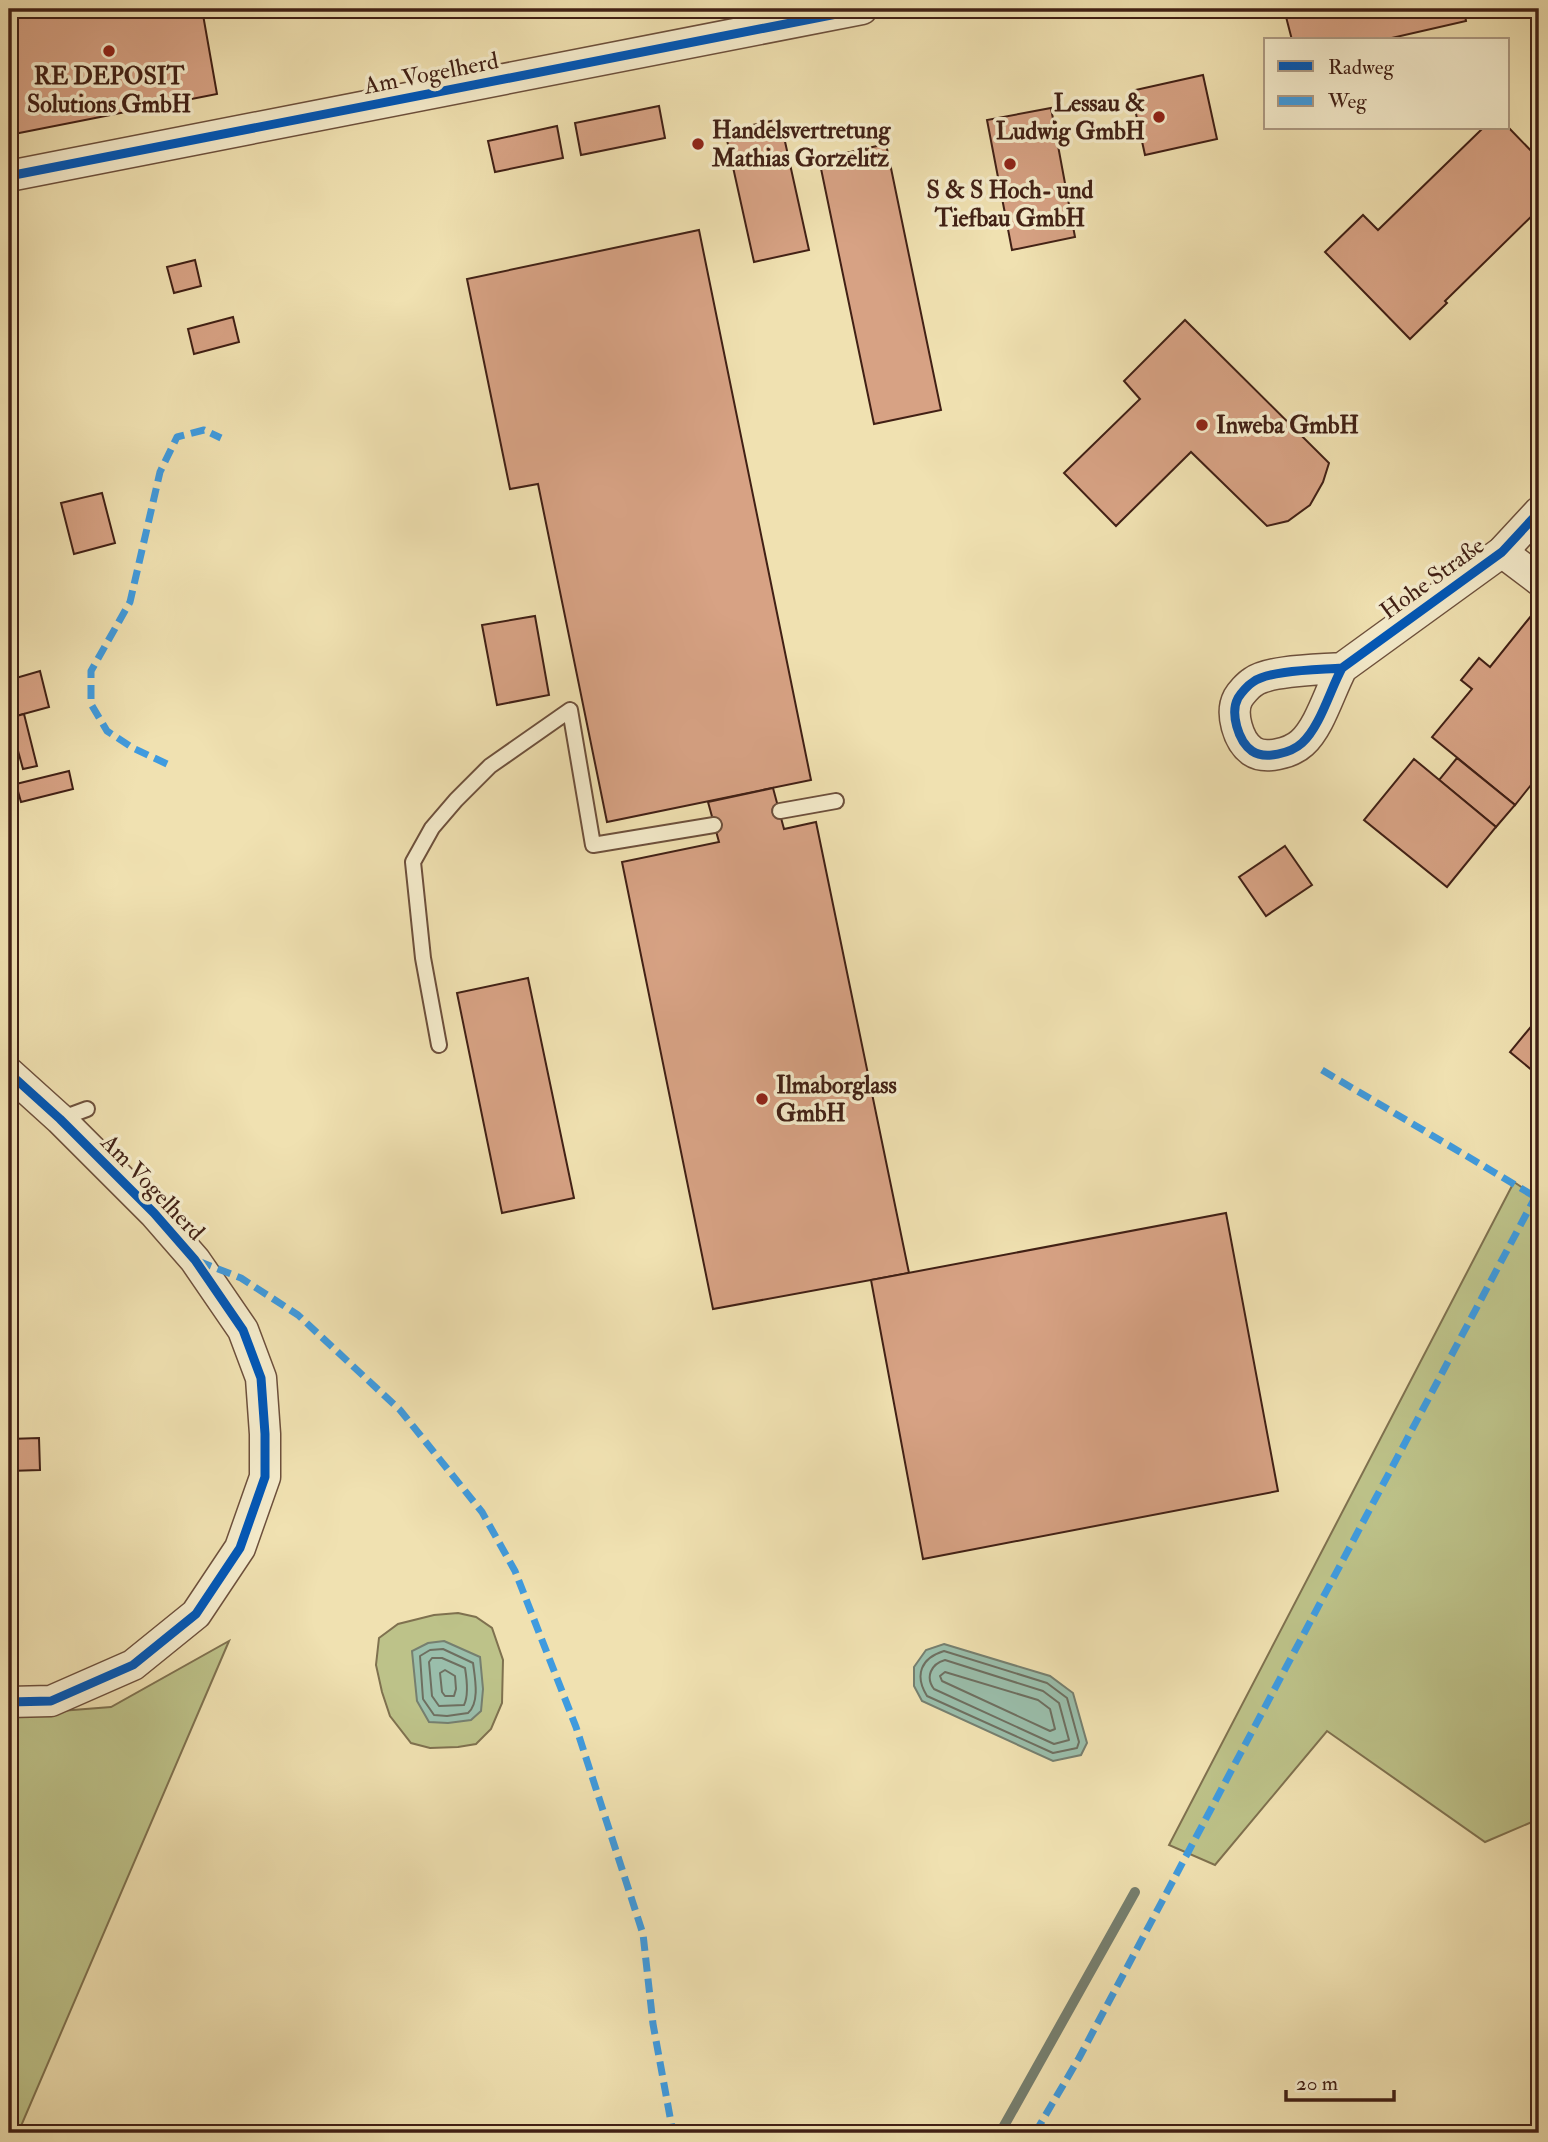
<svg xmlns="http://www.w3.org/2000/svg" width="1548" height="2142" viewBox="0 0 1548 2142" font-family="'IM FELL Double Pica',serif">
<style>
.green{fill:#bdc289;stroke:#7f714f;stroke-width:2}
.water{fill:#9abeab;stroke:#767f6f;stroke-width:2}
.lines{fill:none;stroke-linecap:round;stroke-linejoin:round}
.shore{stroke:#6e6f60;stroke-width:2}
.stream{stroke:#767f6f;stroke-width:10}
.building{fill:#d7a284;stroke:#412015;stroke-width:2}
.service-casing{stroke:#6d503c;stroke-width:18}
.minor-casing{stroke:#6d503c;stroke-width:33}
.service{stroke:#f5eccc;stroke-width:14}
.minor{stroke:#f5eccc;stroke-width:30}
.quiet{stroke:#3f9bdf;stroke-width:7;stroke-dasharray:14 7;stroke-linecap:butt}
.cycleway-casing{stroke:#f5eccc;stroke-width:13}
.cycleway{stroke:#0057b8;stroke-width:9}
.poi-dot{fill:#8f2418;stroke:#f5eccc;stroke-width:2.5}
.labels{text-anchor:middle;stroke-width:7;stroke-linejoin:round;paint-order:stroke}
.street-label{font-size:24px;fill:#412015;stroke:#f5eccc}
.poi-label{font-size:24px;font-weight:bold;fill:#412015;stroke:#f5eccc;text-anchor:start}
</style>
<rect width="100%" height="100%" fill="#f0e1b1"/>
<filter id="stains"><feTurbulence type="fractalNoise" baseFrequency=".00286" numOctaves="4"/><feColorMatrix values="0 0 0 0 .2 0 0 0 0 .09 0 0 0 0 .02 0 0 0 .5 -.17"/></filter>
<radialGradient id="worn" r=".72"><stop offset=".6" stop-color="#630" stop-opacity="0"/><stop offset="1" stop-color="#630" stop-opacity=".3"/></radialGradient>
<g class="green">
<polygon points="1514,1182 1539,1199 1539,1819 1485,1842 1327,1731 1215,1865 1169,1845"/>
<polygon points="458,1613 476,1617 492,1628 503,1660 502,1703 491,1729 476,1744 458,1747 430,1748 411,1743 390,1716 382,1692 376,1665 379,1638 398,1624 434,1615"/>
<polygon points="229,1641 18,2133 9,2133 9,1715 111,1707"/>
</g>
<g class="water">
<polygon points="444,1641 480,1657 483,1689 481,1711 471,1720 448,1723 429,1722 417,1701 412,1651 428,1643"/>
<polygon points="944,1644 1050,1676 1073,1693 1087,1743 1081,1755 1053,1761 922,1701 914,1686 914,1667 926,1650"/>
</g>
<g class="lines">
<g class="shore">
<path d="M443 1649 473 1663C475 1678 480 1703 468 1713L447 1716 434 1715 423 1699 420 1656 430 1650Z"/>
<path d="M944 1651 1047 1683 1067 1698 1079 1742 1077 1748 1053 1753 927 1696C914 1675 921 1658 944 1651Z"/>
<path d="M442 1658 465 1668C467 1680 469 1695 464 1705L439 1706 432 1696 429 1662 432 1658Z"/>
<path d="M945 1660 1043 1691 1059 1703 1069 1740 1054 1744 934 1689C925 1677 931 1664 945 1660Z"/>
<polygon points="445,1670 455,1676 456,1689 454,1696 445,1696 442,1692 440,1673"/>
<polygon points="945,1672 1038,1700 1050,1709 1055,1729 1050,1731 942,1681 940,1676"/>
</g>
<polyline class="stream" points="1000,2133 1135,1892"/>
</g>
<g class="building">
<polygon points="9,9 202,9 217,94 9,135"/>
<polygon points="1284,9 1464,9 1466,21 1383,40 1292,40"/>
<polygon points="1539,74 1539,88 1532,82"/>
<polygon points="1203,75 1217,139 1145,155 1131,91"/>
<polygon points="659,106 665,138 581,155 575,123"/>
<polygon points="1051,108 1075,237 1012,250 987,120"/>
<polygon points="780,119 809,250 754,262 725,131"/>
<polygon points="557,126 563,158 495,172 488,141"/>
<polygon points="1508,127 1539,159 1539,209 1445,301 1447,303 1410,339 1325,252 1363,215 1378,230 1483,128"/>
<polygon points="886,144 941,410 874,424 819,159"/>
<polygon points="699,230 811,780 607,822 538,484 510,489 467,279"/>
<polygon points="195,260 201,286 174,293 167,267"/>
<polygon points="233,317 239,342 194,354 188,329"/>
<polygon points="1185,320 1329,463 1323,482 1310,505 1288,521 1267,526 1191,452 1116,526 1064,473 1140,399 1124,381"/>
<polygon points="102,493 115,543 74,554 61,503"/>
<polygon points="535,616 549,695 497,705 482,625"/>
<polygon points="1531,616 1539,623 1539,775 1515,805 1432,737 1472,689 1461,680 1479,658 1490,667"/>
<polygon points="40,671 49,707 9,718 9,680"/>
<polygon points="24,714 37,766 23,769 9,718"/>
<polygon points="1457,758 1515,805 1496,827 1439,780"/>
<polygon points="1414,759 1496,827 1447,887 1364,820"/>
<polygon points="69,771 73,789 21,802 16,784"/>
<polygon points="773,788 784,829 816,822 909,1273 713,1309 622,862 719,842 708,802"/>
<polygon points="1285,846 1312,885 1266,916 1239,877"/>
<polygon points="528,978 574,1198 502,1213 457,993"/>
<polygon points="1539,1017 1539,1076 1510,1052"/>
<polygon points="1226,1213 1278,1491 923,1559 871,1280"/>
<polygon points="39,1438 40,1470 9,1471 9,1439"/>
</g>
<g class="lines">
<g class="service-casing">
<g id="service">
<polyline points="780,811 836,801"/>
<polyline points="439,1045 423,958 413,862 432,828 456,800 490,766 570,710 593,845 714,825"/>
<polyline points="60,1119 87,1109"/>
</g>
</g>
<g class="minor-casing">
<g id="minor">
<polyline points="9,176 862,9"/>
<polyline points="1502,552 1539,580"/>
<path d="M1342 668C1319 670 1269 670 1253 682 1248 685 1241 693 1238 698 1230 713 1238 741 1252 751 1265 760 1291 753 1302 743 1320 727 1330 690 1342 668L1502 552 1539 512"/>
<polyline points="9,1073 60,1119 154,1213 195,1260 243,1330 261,1378 265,1434 265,1477 240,1548 196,1614 133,1665 51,1701 9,1702"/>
</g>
</g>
<use href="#service" class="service"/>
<use href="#minor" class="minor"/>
<g class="quiet">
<polyline points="167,764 133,748 107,731 91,704 91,671 130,602 160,472 177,437 204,430 221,438"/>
<polyline points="1322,1070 1539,1199"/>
<polyline points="198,1261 241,1278 298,1315 400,1410 482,1512 515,1571 576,1727 643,1934 653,2024 673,2133"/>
<polyline points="1035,2133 1079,2058 1539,1190"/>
</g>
<g class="cycleway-casing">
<g id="cycleway">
<polyline points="9,176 862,9"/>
<path d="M1342 668C1319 670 1269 670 1253 682 1248 685 1241 693 1238 698 1230 713 1238 741 1252 751 1265 760 1291 753 1302 743 1320 727 1330 690 1342 668L1502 552 1539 512"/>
<polyline points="9,1073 60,1119 154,1213 195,1260 243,1330 261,1378 265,1434 265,1477 240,1548 196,1614 133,1665 51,1701 9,1702"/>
</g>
</g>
<use href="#cycleway" class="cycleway"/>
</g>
<g class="poi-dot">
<circle cx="109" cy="51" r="7"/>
<circle cx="1159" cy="117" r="7"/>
<circle cx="698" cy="144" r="7"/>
<circle cx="1010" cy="164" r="7"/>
<circle cx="1202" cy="425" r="7"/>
<circle cx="762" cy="1099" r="7"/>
</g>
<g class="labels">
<g class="street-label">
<text transform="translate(431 73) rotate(-11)" y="8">Am Vogelherd</text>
<text transform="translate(1432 578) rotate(-36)" y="8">Hohe Straße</text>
<text transform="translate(153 1187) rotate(46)" y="8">Am Vogelherd</text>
</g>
<g class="poi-label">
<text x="109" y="84" text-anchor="middle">RE DEPOSIT<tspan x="109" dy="28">Solutions GmbH</tspan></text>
<text x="1145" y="111" text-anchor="end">Lessau &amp;<tspan x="1145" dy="28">Ludwig GmbH</tspan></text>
<text x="712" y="138">Handelsvertretung<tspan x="712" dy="28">Mathias Gorzelitz</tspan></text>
<text x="1010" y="198" text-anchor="middle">S &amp; S Hoch- und<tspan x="1010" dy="28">Tiefbau GmbH</tspan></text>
<text x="1216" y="433">Inweba GmbH</text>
<text x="776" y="1093">Ilmaborglass<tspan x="776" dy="28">GmbH</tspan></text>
</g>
</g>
<rect width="1548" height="2142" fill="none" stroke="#f0e1b1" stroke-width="35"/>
<rect x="10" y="10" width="1527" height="2121" fill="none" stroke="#412015" stroke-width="3.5"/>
<rect x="18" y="18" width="1513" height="2107" fill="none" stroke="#412015" stroke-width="2"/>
<rect x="1264" y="38" width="245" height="91" fill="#f5eccc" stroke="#ad9a83" stroke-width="2"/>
<rect x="1278" y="61" width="35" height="10" fill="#0057b8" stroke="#ad9a83" stroke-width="2"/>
<text x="1328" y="74" font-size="21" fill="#412015">Radweg</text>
<rect x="1278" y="96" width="35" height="10" fill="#3f9bdf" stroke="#ad9a83" stroke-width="2"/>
<text x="1328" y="108" font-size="21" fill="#412015">Weg</text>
<path d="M1286 2090v10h108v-10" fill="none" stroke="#412015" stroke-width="3.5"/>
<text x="1296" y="2090" font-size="21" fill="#412015" stroke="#f5eccc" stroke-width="5" paint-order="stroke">20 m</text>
<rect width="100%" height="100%" filter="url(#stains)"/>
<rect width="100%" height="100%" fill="url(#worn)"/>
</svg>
